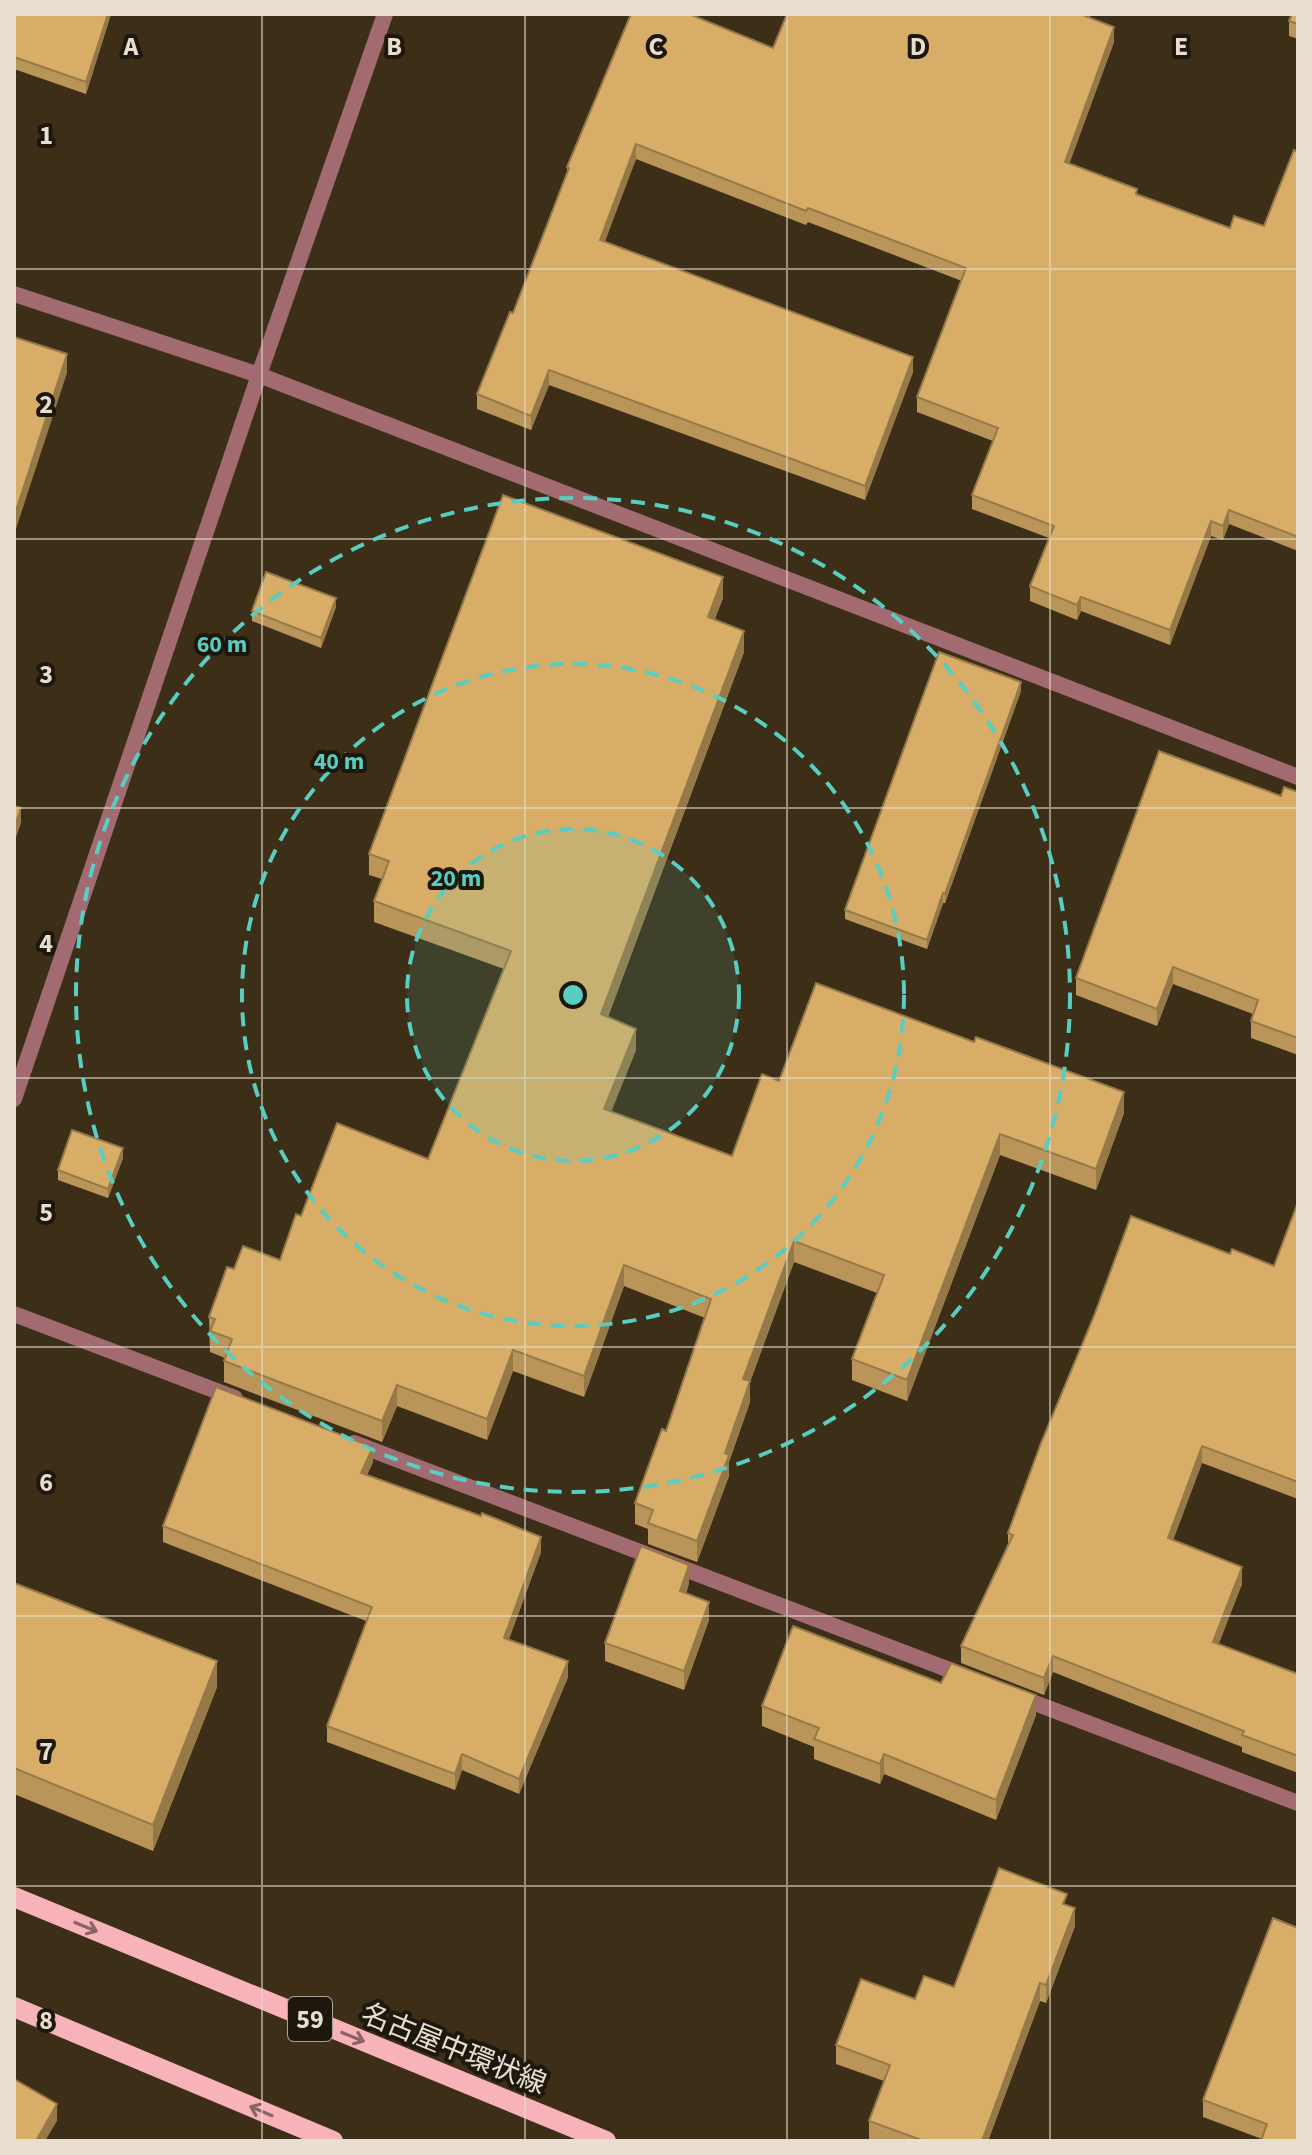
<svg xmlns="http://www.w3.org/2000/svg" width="1312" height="2155" viewBox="0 0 1312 2155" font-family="'Source Sans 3','Noto Sans JP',sans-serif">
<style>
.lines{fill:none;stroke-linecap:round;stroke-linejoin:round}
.minor{stroke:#a26a71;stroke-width:16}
.tertiary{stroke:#a26a71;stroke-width:16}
.primary{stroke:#f7b2ba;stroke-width:20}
.wall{fill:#b99559}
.shaded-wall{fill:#967949}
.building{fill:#d7ad68;stroke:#967949;stroke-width:2}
.oneway{stroke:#8a6464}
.grid{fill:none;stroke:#e7ded0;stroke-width:2;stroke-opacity:0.55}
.ring{fill:none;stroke:#57cec1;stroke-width:4;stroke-dasharray:14 10}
.labels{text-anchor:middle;stroke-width:8;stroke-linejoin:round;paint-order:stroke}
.shield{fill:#1e170d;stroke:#aba296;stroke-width:2}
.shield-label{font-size:26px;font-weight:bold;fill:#e7ded0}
.street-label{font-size:28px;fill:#e7ded0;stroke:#1e170d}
.grid-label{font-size:26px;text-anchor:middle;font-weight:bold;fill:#e7ded0;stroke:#1e170d;stroke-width:8;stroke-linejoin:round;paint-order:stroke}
.centre{fill:#57cec1;stroke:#1e170d;stroke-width:4}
.ring-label{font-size:24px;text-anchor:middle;font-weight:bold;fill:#57cec1;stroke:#1e170d;stroke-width:8;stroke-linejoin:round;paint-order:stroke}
</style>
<rect width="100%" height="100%" fill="#3c2e17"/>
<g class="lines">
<g class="minor">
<polyline points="14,294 259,375 1298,777"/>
<polyline points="14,1314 235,1398"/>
<polyline points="354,1443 968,1677"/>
<polyline points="1019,1697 1298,1803"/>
</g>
<polyline class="tertiary" points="14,1099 259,375 385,14"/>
<g class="primary">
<polyline points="14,1897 606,2141"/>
<polyline points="14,2007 333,2141"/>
</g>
</g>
<g class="wall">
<polygon points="14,14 111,14 86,94 14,69"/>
<polygon points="1090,14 1090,18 1114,42 1069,163 1137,194 1230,228 1264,226 1298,152 1298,551 1229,524 1223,540 1211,536 1170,645 1081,611 1077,620 1030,601 1030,586 1049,538 972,509 972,495 993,441 917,412 917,397 962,281 808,222 806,225 636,159 604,242 913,372 865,500 549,385 531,430 477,409 477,394 513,313 567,173 567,167 773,48"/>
<polygon points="1298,14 1298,39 1289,36 1289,21"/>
<polygon points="723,598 714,620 744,652 608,1017 636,1050 611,1111 732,1156 779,1081 1124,1113 1096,1190 1000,1155 907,1401 852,1380 852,1359 877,1293 794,1262 750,1382 750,1402 729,1462 729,1476 697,1562 648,1544 648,1529 635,1524 635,1503 666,1431 705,1318 624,1286 584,1397 513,1371 487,1440 397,1406 382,1442 224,1382 224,1361 225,1358 210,1352 209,1317 234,1269 280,1260 301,1216 428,1159 504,969 374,922 374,901 382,879 369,875 369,854"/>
<polygon points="336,607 321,648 252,621 252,611"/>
<polygon points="1021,691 945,903 943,903 927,949 845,919 845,910"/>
<polygon points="1298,792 1298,1055 1251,1038 1251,1021 1253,1014 1173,984 1157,1026 1076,995 1076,978 1281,796"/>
<polygon points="123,1158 108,1198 58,1180 58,1170"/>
<polygon points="1298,1202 1298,1499 1202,1463 1173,1540 1242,1584 1218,1644 1298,1674 1298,1773 1242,1752 1242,1747 1053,1672 1044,1695 961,1663 961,1646 1008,1546 1008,1533 1230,1254 1274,1266"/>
<polygon points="373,1462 367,1475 541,1552 509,1639 568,1677 519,1794 462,1770 455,1790 327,1742 327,1726 366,1621 163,1542 163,1526"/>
<polygon points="14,1583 217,1687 153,1851 14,1794"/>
<polygon points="689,1583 686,1594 709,1620 684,1690 605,1661 605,1643"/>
<polygon points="941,1683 1036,1715 996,1820 884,1774 880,1784 814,1759 814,1747 762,1726 762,1706"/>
<polygon points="1067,1905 1075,1926 1046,2003 1040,2001 988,2141 874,2141 869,2139 869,2121 884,2081 836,2064 836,2045 915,1999 954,1987"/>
<polygon points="1298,1928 1298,2141 1262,2139 1203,2117 1203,2100"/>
</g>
<g class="shaded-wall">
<polygon points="108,14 111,14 86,94 86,82"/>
<polygon points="1114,27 1114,42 1065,176 1065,162"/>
<polygon points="636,144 636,159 600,255 600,240"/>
<polygon points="67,354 67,373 14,535 14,517"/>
<polygon points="913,357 913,372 865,500 865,486"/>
<polygon points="549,370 549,385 531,430 531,416"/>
<polygon points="1229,510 1229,524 1223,540 1223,526"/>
<polygon points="1211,521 1211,536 1170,645 1170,630"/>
<polygon points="723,577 723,598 708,638 708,617"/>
<polygon points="1081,597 1081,611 1077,620 1077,605"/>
<polygon points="336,598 336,607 321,648 321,638"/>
<polygon points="744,631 744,652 601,1035 601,1014"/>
<polygon points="1021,682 1021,691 945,903 945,894"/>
<polygon points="21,808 21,823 14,843 14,828"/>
<polygon points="943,893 943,903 927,949 927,940"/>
<polygon points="1173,967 1173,984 1157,1026 1157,1009"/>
<polygon points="636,1029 636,1050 604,1130 604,1109"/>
<polygon points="1124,1092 1124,1113 1096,1190 1096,1169"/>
<polygon points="1000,1134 1000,1155 907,1401 907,1380"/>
<polygon points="123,1148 123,1158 108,1198 108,1189"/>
<polygon points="794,1241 794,1262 750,1382 750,1402 729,1462 729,1476 697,1562 697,1541 725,1453 743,1379"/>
<polygon points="624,1265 624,1286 584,1397 584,1376"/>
<polygon points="513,1350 513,1371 487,1440 487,1419"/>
<polygon points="397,1385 397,1406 382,1442 382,1421"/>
<polygon points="1202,1446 1202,1463 1168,1554 1168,1538"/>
<polygon points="373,1447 373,1462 361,1488 361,1473"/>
<polygon points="541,1537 541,1552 504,1653 504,1638"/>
<polygon points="689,1565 689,1583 680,1610 680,1591"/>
<polygon points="1242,1567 1242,1584 1213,1659 1213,1642"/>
<polygon points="709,1602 709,1620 684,1690 684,1671"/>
<polygon points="1053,1656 1053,1672 1044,1695 1044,1678"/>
<polygon points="217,1661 217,1687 153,1851 153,1825"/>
<polygon points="568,1661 568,1677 519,1794 519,1779"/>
<polygon points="1036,1695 1036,1715 996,1820 996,1800"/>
<polygon points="462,1754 462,1770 455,1790 455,1774"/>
<polygon points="884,1754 884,1774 880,1784 880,1764"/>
<polygon points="1075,1908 1075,1926 1046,2003 1046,1985"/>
<polygon points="1040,1983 1040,2001 988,2141 982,2141"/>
<polygon points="57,2104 57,2121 45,2141 36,2141"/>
</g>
<g class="building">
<polygon points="14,14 108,14 86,82 14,57"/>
<polygon points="631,14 689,14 773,48 787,14 1086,14 1085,16 1114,27 1065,162 1137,189 1136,194 1230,228 1234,216 1264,226 1294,150 1298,152 1298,537 1229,510 1223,526 1211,521 1170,630 1081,597 1077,605 1030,586 1054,526 972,495 998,428 917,397 966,268 808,208 806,211 636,144 600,240 913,357 865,486 549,370 531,416 477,394 510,312 513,313 569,168 567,167"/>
<polygon points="1292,14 1298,14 1298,24 1289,21"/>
<polygon points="14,337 67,354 14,517"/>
<polygon points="503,495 723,577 708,617 744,631 601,1014 636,1029 604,1109 732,1156 762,1074 779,1081 816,983 974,1042 976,1037 1124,1092 1096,1169 1000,1134 907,1380 852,1359 884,1275 794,1241 743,1379 750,1381 725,1453 729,1455 697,1541 648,1523 653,1510 635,1503 662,1429 666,1431 711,1299 624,1265 584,1376 513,1350 487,1419 397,1385 382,1421 224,1361 232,1339 210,1331 215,1319 209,1317 227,1267 234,1269 243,1246 280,1260 296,1214 301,1216 337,1123 428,1159 511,951 374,901 389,861 369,854"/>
<polygon points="266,572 336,598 321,638 252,611"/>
<polygon points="939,652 1021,682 945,894 943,893 927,940 845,910"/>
<polygon points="1159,751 1281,796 1284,787 1298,792 1298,1038 1251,1021 1258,1000 1173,967 1157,1009 1076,978"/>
<polygon points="14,806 21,808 14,828"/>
<polygon points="72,1130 123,1148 108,1189 58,1170"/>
<polygon points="1298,1202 1298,1482 1202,1446 1168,1538 1242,1567 1213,1642 1298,1674 1298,1756 1242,1735 1244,1731 1053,1656 1044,1678 961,1646 1013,1535 1008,1533 1041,1443 1094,1316 1131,1216 1230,1254 1232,1249 1274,1266"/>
<polygon points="216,1387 373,1447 361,1473 481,1516 482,1513 541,1537 504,1638 568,1661 519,1779 462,1754 455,1774 327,1726 372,1607 163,1526"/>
<polygon points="641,1546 689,1565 680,1591 709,1602 684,1671 605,1643"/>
<polygon points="14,1583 217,1661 153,1825 14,1768"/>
<polygon points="793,1626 941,1683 951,1663 1036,1695 996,1800 884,1754 880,1764 814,1739 819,1728 762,1706"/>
<polygon points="999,1868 1067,1894 1063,1904 1075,1908 1046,1985 1040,1983 982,2141 924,2141 869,2121 890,2065 836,2045 861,1979 915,1999 924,1976 954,1987"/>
<polygon points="1273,1918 1298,1928 1298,2141 1261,2141 1267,2124 1203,2100"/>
<polygon points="14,2079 57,2104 36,2141 14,2141"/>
</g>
<defs><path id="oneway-shaft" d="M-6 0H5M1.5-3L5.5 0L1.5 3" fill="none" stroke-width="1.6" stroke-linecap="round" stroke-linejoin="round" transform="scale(2)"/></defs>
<g class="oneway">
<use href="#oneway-shaft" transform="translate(86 1927) rotate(22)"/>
<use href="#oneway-shaft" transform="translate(353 2037) rotate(22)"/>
<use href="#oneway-shaft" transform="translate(261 2111) rotate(-157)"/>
</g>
<path class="grid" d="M262 14V2141M525 14V2141M787 14V2141M1050 14V2141M14 269H1298M14 539H1298M14 808H1298M14 1078H1298M14 1347H1298M14 1616H1298M14 1886H1298"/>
<circle cx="573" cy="995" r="166" fill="#57cec1" fill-opacity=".12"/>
<g class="ring">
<circle cx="573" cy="995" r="166"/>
<circle cx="573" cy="995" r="331"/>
<circle cx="573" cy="995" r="497"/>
</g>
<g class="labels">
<rect class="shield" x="288" y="1997" width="44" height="44" rx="6"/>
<g class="shield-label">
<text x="310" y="2028">59</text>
</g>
<g class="street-label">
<text transform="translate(454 2048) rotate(22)" y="10">名古屋中環状線</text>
</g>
</g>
<g class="grid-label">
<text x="131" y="55">A</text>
<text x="394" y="55">B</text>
<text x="656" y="55">C</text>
<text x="918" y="55">D</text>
<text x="1181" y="55">E</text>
<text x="46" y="144">1</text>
<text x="46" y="413">2</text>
<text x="46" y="683">3</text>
<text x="46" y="952">4</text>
<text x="46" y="1221">5</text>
<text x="46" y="1491">6</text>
<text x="46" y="1760">7</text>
<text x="46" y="2029">8</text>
</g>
<circle cx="573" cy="995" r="12" class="centre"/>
<g class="ring-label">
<text x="222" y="652">60 m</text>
<text x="339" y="769">40 m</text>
<text x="456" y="886">20 m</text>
</g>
<rect width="1312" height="2155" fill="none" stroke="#e7ded0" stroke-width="32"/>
</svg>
